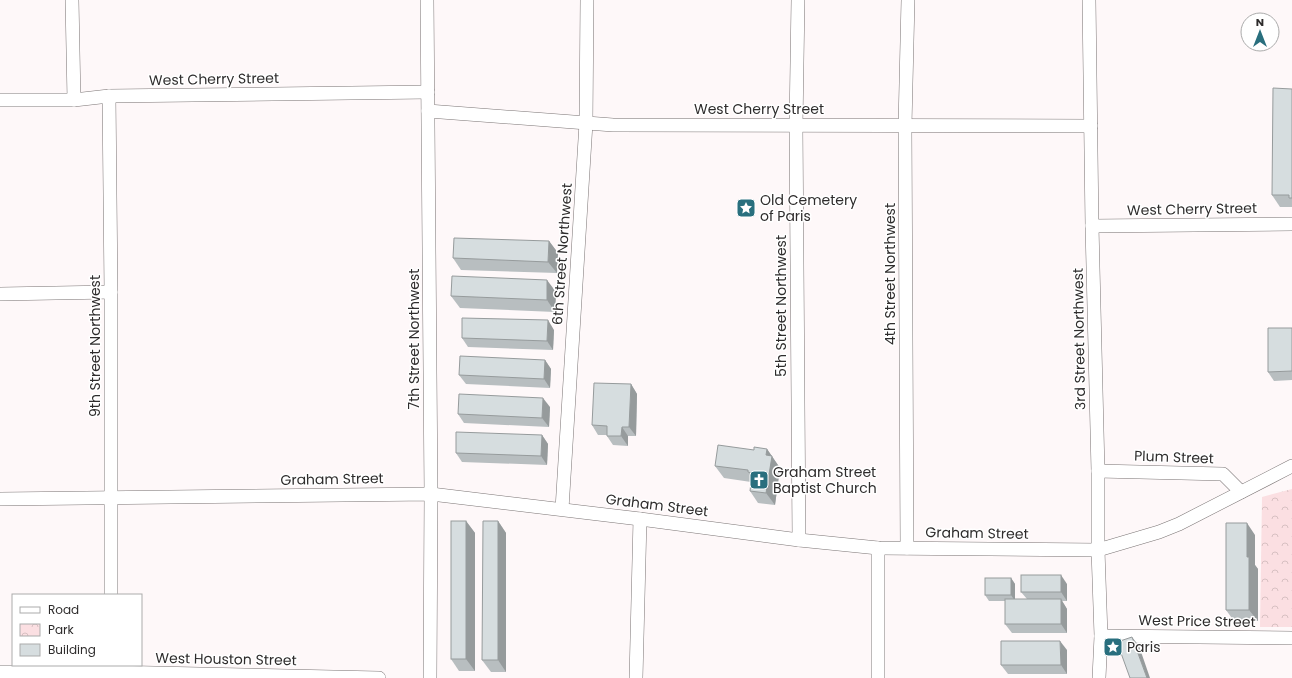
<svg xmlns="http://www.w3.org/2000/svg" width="1292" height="678" viewBox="0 0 1292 678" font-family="Poppins,sans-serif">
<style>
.park{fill:url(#park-crowns)}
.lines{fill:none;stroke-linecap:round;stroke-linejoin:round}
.minor-casing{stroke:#7b7575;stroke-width:14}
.minor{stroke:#fff;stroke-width:13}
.wall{fill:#b8bec0}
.shaded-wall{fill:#969b9c}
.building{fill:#d6dddf;stroke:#969b9c}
.labels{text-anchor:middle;stroke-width:3;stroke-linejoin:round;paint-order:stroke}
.street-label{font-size:14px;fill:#2e2c2c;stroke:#fff}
.poi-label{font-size:14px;fill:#2e2c2c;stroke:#fff;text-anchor:start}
</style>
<defs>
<pattern id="park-crowns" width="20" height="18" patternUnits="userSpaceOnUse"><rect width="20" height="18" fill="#fbdfe2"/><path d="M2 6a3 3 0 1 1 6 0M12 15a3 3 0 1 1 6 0" fill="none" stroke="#d7c0c2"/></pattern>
</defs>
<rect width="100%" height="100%" fill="#fef8f9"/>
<polygon class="park" points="1292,489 1292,627 1260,627 1262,497"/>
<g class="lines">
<g class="minor-casing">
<g id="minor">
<polyline points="72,0 74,100"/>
<polyline points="427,0 431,494 430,678"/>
<polyline points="798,0 796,125 799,540"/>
<polyline points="1089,0 1092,226 1098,471 1098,550 1101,636 1099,678"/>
<polyline points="109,96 111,292 111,595"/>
<polyline points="0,100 74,100 109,96 428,92"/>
<polyline points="428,111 613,125 1091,126"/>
<polyline points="1092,226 1292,224"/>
<polyline points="0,294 111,292"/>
<polyline points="1098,471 1223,474 1241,492"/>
<polyline points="0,499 431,494 640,519 799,540 878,548 1098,550 1159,532 1179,524 1292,466"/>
<polyline points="562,509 586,123 587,0"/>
<polyline points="907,548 905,125 908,0"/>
<polyline points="1101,636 1292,638"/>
<polyline points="0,672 110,672 379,678"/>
<polyline points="636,678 640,519"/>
<polyline points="878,678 878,548"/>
</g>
</g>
<use href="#minor" class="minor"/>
</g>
<g class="wall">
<polygon points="1292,89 1292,207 1280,207 1272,195"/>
<polygon points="549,241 558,253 557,273 461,270 453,258"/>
<polygon points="556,292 555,312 460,308 451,296"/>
<polygon points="1292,328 1292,380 1274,381 1268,372"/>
<polygon points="554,330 553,350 468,347 462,338"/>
<polygon points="545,360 551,369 550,388 466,384 459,375"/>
<polygon points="631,384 637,394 636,436 628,436 628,446 613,445 607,436 607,435 598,435 592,425"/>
<polygon points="550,407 549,427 464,423 458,414"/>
<polygon points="542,435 548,444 547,465 462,462 456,453"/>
<polygon points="767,449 780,468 775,505 758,503 750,491 751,482 724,478 715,466 754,450"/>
<polygon points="466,521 475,533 475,671 459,671 451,659"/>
<polygon points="498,521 506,533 506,672 491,672 482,660"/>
<polygon points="1255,535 1255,565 1258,569 1258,621 1234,621 1226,610"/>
<polygon points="1011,578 1015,584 1015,599 1027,599 1021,592 1067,584 1067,601 1062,601 1067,609 1067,633 1012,633 1005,624 1005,601 989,601 985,595"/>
<polygon points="1067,650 1067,674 1008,674 1001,665"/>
</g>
<g class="shaded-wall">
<polygon points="549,241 558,253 557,273 548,262"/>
<polygon points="547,280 556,292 555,312 547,300"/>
<polygon points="548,320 554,330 553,350 547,341"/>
<polygon points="545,360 551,369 550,388 544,379"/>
<polygon points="631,384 637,394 636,436 629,427"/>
<polygon points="543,398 550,407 549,427 542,418"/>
<polygon points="622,427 628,436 628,446 621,436"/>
<polygon points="542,435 548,444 547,465 541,456"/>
<polygon points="767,449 780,468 775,505 766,493 766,455"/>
<polygon points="466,521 475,533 475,671 466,659"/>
<polygon points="498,521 506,533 506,672 498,660"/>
<polygon points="1247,523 1255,535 1255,565 1258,569 1258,621 1249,610 1247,557"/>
<polygon points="1061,575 1067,584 1067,601 1061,592"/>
<polygon points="1011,578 1015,584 1015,601 1011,595"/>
<polygon points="1061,599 1067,609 1067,633 1061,624"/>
<polygon points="1132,637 1139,646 1150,678 1147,678"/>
<polygon points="1060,641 1067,650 1067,674 1061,665"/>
</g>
<g class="building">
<polygon points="1273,88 1292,89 1292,198 1289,198 1289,195 1272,195"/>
<polygon points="454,238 549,241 548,262 453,258"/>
<polygon points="452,276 547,280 547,300 451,296"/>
<polygon points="462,318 548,320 547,341 462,338"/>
<polygon points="1268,328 1292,328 1292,371 1268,372"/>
<polygon points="460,356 545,360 544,379 459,375"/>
<polygon points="594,383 631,384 629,427 622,427 621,436 607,436 607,426 592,425"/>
<polygon points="459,394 543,398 542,418 458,414"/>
<polygon points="456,432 542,435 541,456 456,453"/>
<polygon points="718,445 754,450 754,447 767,449 766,455 772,456 766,493 750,491 752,473 748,472 748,470 715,466"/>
<rect x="451" y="521" width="15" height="138"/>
<polygon points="483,521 498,521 498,660 482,660"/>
<polygon points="1226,523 1247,523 1247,557 1249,557 1249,610 1226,610"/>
<rect x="1021" y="575" width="40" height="17"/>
<rect x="985" y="578" width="26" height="17"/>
<rect x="1005" y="599" width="56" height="25"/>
<polygon points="1132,637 1147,678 1130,678 1117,642"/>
<polygon points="1001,641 1060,641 1061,665 1001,665"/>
</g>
<defs>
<g id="sight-square" transform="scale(1)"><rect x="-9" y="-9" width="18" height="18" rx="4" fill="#296f7e" stroke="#fff"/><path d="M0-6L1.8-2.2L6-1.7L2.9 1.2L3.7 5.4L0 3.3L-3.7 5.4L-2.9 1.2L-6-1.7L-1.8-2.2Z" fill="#fff"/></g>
<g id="church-square" transform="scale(1)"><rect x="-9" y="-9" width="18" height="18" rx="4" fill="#296f7e" stroke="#fff"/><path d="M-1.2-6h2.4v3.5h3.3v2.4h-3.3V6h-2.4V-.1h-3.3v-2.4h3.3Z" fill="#fff"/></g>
</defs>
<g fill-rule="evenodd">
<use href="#sight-square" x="746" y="208"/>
<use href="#church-square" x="759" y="480"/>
<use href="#sight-square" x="1113" y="647"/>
</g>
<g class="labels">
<g class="street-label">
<text transform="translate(214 79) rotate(-1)" y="5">West Cherry Street</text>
<text x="759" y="114">West Cherry Street</text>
<text transform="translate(1192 209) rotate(-1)" y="5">West Cherry Street</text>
<text transform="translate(562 254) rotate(-86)" y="5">6th Street Northwest</text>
<text transform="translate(890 274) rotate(-90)" y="5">4th Street Northwest</text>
<text transform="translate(781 306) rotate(-90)" y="5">5th Street Northwest</text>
<text transform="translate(414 339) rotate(-90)" y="5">7th Street Northwest</text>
<text transform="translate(1079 339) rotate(-91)" y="5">3rd Street Northwest</text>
<text transform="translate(95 346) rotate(-90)" y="5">9th Street Northwest</text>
<text transform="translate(1174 457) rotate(2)" y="5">Plum Street</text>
<text transform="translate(332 479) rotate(-1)" y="5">Graham Street</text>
<text transform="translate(657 505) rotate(7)" y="5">Graham Street</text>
<text transform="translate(977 533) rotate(1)" y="5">Graham Street</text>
<text transform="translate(1197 621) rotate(1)" y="5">West Price Street</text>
<text transform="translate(226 659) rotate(1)" y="5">West Houston Street</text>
</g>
<g class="poi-label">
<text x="760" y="205">Old Cemetery<tspan x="760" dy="16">of Paris</tspan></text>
<text x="773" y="477">Graham Street<tspan x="773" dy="16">Baptist Church</tspan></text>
<text x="1127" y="652">Paris</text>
</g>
</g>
<rect x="12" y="594" width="130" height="72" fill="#ffffff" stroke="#ababab"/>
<rect x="20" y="607" width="20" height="6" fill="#ffffff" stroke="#ababab"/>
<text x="48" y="614" font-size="12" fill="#2e2c2c">Road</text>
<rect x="20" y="624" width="20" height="12" fill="url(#park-crowns)" stroke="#ababab"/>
<text x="48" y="634" font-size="12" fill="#2e2c2c">Park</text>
<rect x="20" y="644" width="20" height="12" fill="#d6dddf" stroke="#ababab"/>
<text x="48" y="654" font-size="12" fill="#2e2c2c">Building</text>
<g transform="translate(1260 32)"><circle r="19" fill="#ffffff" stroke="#ababab"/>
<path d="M0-3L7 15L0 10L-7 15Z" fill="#296f7e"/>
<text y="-6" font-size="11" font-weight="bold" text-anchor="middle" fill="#2e2c2c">N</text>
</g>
</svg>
